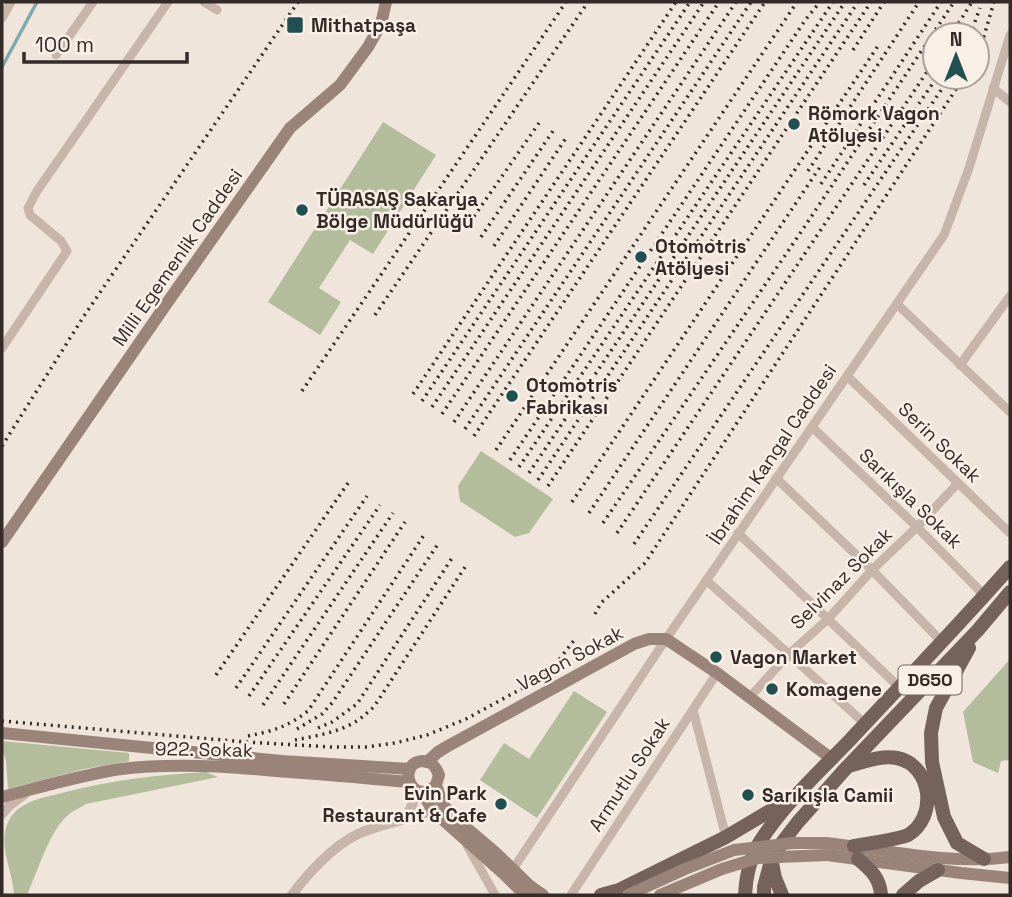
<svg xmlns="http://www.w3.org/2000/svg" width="1012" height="897" viewBox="0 0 1012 897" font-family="'Space Grotesk',sans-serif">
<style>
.green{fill:#b3bd9c}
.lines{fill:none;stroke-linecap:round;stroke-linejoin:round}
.stream{stroke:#7daaaa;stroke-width:3.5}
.minor{stroke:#c6b5a8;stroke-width:9}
.tertiary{stroke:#c6b5a8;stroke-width:10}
.secondary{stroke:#9a847a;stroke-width:12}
.primary{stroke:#75625a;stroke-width:14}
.rail{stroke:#342b28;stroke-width:3.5;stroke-dasharray:2 5;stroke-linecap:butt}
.secondary-bridge{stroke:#9a847a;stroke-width:12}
.poi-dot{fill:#215052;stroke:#f8efe7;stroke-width:2.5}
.labels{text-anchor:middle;stroke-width:5;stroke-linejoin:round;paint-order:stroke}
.shield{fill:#f8efe7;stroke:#6f6661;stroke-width:2}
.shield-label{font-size:18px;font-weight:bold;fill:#342b28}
.poi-label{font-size:19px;font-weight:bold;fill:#342b28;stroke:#f8efe7;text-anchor:start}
.street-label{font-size:19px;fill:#342b28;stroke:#f8efe7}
</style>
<rect width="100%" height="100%" fill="#efe5db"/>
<g class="green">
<polygon points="383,122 436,155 373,254 350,240 319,288 341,302 320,335 268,302"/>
<polygon points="481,451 553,499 529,533 515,537 460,501 458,486"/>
<polygon points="1010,659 1010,760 1001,761 998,773 973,762 963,712"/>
<polygon points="574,691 607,712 537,818 480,780 504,743 529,759"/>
<polygon points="2,741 129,753 129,761 84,769 8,789 6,761 2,749"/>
<path d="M206 772 218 777 86 804C80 808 72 811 67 816 49 832 37 873 27 895H14C13 872 0 851 6 827 8 822 10 817 14 813 26 800 46 797 62 793 110 780 157 775 206 772Z"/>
</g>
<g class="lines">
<polyline class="stream" points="2,67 37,2"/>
<g class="minor">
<polyline points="204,2 217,10"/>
<polyline points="2,18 11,2"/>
<polyline points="56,55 93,2"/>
<polyline points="993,88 1010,102"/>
<polyline points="897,304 1010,412"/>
<polyline points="2,348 67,251 61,241 30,215 28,208 37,191 168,2"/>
<polyline points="960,365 1010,296"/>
<polyline points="847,376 1010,533"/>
<polyline points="812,427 917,527 985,596"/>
<polyline points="776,478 872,570 943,643"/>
<polyline points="738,533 900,688"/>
<polyline points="706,580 789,654 865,724"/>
<polyline points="750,697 789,654 828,619 872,570 917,527 958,483"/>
<polyline points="693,710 726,837"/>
<polyline points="467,845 495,895"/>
<polyline points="513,869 666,639 944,235 969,168 1010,35"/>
<polyline points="571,895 717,673"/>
</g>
<g class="tertiary">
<polyline points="2,814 10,805 26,793"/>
<polyline points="406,819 433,811"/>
<path d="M292 895C307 874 334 845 358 834 373 827 390 823 406 819L418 791"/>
</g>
<g class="secondary">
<polyline points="2,542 167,303 290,128 340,85 368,47 381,24 386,2"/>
<polyline points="2,733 282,761 410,769"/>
<polyline points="427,762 438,752 448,746 634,644 649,639 666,639 717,673 832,759"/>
<path d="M436 785C412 809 395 762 423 761 432 761 436 767 439 775L436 785 443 805 462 824 496 853 530 886 543 895"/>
<polyline points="422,792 433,811 505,875 525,895"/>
<path d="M2 797C41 787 81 775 121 769 173 763 225 766 276 771 320 774 365 778 409 782"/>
<path d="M826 843C887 850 949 865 1010 857"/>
<polyline points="827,855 961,873 1010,878"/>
</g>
<g class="primary">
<polyline points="969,648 936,708 931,733 932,762 944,817 957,843 984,859"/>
<path d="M849 766C864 762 881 755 897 758 932 765 938 817 908 835 900 839 865 844 854 846"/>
<path d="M858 859C871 870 880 878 881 895"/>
<polyline points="772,863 775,878 782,895"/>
<polyline points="601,895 619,890 726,837 785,802"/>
<path d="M745 895C746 875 750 857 761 840 786 802 819 772 850 740 904 682 958 626 1010 567"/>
<polyline points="764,895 764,887 771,861 781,844 798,822 847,767 978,630 1010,592"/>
<polyline points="903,895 919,881 938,870"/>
</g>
<g class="rail">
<polyline points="951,35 972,2"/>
<polyline points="970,35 980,8"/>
<polyline points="853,50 884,2"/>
<polyline points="977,57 979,53 994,2"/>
<polyline points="808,171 919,2"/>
<polyline points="821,184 941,2"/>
<polyline points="864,185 937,77"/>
<polyline points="466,228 539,123"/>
<polyline points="481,237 553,131"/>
<polyline points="494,246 566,138"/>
<polyline points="375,315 588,2"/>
<polyline points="302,391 566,2"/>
<polyline points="413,394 676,2"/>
<polyline points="422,401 690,2"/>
<polyline points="432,407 704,2"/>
<polyline points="442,414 719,2"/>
<polyline points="454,422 736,2"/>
<polyline points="465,429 751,2"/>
<polyline points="474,436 765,2"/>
<polyline points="2,446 84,316 298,2"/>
<polyline points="496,450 797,2"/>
<polyline points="510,460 806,19 820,2"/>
<polyline points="519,467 833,2"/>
<polyline points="529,473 845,2"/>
<polyline points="538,480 858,2"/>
<polyline points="548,486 871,2"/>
<polyline points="572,502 880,43"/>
<polyline points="589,513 822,164"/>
<polyline points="603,523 803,229 954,2"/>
<polyline points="617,533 935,60"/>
<polyline points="634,544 950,77"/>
<polyline points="595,614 601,603 645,563 964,77"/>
<polyline points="216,675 348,483"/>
<polyline points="236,688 367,496"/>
<polyline points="249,696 380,505"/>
<polyline points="284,704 405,522"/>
<polyline points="263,705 393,513"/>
<polyline points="2,721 246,742 331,747 367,747 395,743 427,735 466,719 532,683 554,666 576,638"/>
<polyline points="318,728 332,722 357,704 454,555"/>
<polyline points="297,729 322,714 332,703 438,544"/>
<path d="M248 736C273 731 287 727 308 711L424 535"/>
<path d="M295 740C320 735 348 731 367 713 373 709 377 702 381 696L467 564"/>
</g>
<g class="secondary-bridge">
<polyline points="628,895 685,869 734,850 793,843 826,843"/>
<polyline points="660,895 722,869 758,858 827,855"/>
</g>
</g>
<g class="poi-dot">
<rect x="286" y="16" width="18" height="18" rx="3.5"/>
<circle cx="794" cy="124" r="7"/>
<circle cx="302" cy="210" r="7"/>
<circle cx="641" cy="257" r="7"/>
<circle cx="512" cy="396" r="7"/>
<circle cx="716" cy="657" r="7"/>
<circle cx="772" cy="689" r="7"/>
<circle cx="748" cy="795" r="7"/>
<circle cx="501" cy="804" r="7"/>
</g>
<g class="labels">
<rect class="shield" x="898.5" y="665.5" width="63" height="29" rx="5"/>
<g class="shield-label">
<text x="930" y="686">D650</text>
</g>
<g class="poi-label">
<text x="311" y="32">Mithatpaşa</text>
<text x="808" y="120">Römork Vagon<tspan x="808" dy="22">Atölyesi</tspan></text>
<text x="316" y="206">TÜRASAŞ Sakarya<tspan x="316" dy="22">Bölge Müdürlüğü</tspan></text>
<text x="655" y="253">Otomotris<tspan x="655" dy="22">Atölyesi</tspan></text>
<text x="526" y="392">Otomotris<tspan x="526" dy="22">Fabrikası</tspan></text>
<text x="730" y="664">Vagon Market</text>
<text x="786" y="696">Komagene</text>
<text x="487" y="800" text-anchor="end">Evin Park<tspan x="487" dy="22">Restaurant &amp; Cafe</tspan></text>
<text x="762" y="802">Sarıkışla Camii</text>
</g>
<g class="street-label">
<text transform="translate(177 257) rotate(-55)" y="7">Milli Egemenlik Caddesi</text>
<text transform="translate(940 442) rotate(44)" y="7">Serin Sokak</text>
<text transform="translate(772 454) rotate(-56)" y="7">İbrahim Kangal Caddesi</text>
<text transform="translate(911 498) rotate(44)" y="7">Sarıkışla Sokak</text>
<text transform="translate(841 578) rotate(-45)" y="7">Selvinaz Sokak</text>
<text transform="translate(570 658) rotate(-28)" y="7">Vagon Sokak</text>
<text transform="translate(204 749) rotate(1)" y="7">922. Sokak</text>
<text transform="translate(629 774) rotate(-57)" y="7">Armutlu Sokak</text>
</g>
</g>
<rect width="1012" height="897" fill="none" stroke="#342b28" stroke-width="7"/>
<g transform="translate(956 56)"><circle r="33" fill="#f8efe7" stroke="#aaa19b" stroke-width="2"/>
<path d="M0-5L12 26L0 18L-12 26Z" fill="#215052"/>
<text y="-10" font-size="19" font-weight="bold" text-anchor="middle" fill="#342b28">N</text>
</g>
<path d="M24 52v10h163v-10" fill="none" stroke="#342b28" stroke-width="3.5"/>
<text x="35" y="52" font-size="21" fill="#342b28" stroke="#f8efe7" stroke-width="5" paint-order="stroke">100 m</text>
</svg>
